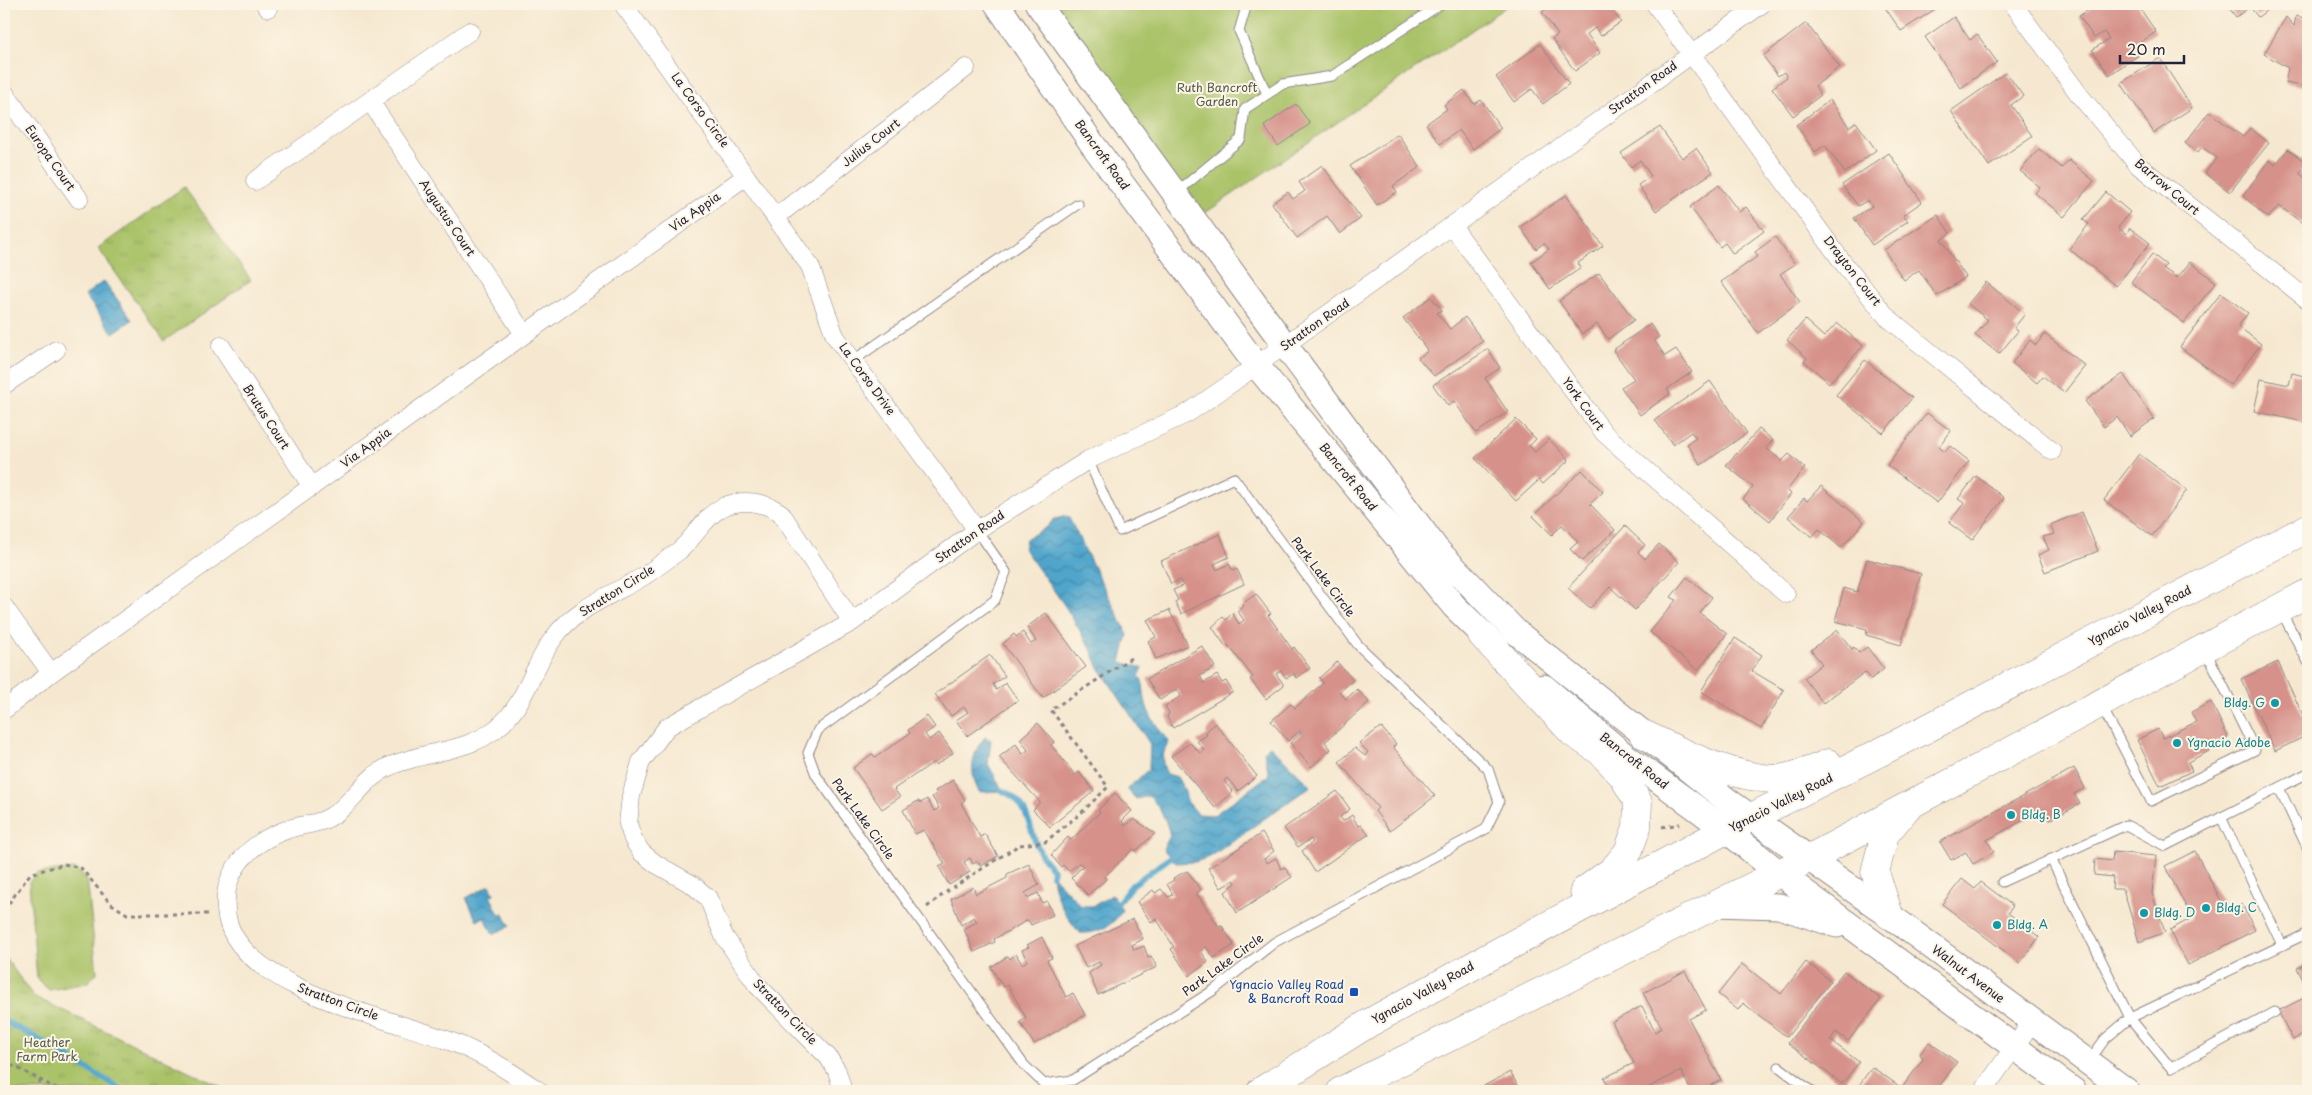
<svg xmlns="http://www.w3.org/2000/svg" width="2312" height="1095" viewBox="0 0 2312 1095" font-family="'Playpen Sans',sans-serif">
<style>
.green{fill:#aac369;stroke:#667252}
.park{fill:url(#park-tufts);stroke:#667252}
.water{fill:url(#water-waves);stroke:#396484}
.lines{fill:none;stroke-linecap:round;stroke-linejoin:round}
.stream{stroke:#50a5cc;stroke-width:6}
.building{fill:#d6928a}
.lane-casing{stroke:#8c8586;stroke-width:11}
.street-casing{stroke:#8c8586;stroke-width:19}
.secondary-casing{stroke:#8c8586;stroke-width:27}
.highway-casing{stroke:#8c8586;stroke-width:29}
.path{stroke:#8c8586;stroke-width:3;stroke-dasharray:4 4;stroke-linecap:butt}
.lane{stroke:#fff;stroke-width:9}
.street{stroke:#fff;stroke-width:18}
.secondary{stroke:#fff;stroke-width:25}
.highway{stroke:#fff;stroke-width:28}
.culture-dot{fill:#0f9aa8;stroke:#fcf5e5;stroke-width:2}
.transit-dot{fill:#1a4fb4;stroke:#fcf5e5;stroke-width:2}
.labels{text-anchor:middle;stroke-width:4;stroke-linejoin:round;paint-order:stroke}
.park-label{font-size:12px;fill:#525a4b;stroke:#fcf5e5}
.street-label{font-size:12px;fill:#22223b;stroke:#fcf5e5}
.culture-label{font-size:12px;fill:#0d838f;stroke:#fcf5e5;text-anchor:start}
.transit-label{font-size:12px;fill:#164399;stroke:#fcf5e5;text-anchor:end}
</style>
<defs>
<pattern id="park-tufts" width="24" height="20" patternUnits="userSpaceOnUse" patternTransform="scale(1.25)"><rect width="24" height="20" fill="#aac369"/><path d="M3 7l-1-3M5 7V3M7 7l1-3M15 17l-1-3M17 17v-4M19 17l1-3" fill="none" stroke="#92a75c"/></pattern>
<pattern id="water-waves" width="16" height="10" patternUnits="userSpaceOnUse" patternTransform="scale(1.25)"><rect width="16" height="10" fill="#50a5cc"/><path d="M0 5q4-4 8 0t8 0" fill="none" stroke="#4286a7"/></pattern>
</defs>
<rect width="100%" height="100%" fill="#fcf5e5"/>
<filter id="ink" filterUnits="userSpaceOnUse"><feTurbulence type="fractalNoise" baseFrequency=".02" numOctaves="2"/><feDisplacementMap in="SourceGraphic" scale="10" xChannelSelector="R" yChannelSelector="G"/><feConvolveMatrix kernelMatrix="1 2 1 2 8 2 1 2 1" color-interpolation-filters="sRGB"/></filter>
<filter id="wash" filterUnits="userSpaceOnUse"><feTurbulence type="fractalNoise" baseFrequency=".0096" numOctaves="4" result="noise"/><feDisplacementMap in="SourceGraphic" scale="20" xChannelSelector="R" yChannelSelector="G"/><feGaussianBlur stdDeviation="1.12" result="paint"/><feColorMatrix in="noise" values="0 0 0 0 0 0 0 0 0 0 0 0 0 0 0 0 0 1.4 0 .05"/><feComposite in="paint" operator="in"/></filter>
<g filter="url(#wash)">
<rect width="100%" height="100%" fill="#f6e8d0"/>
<g class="green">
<polygon points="1038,4 1510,4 1195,220"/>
<polygon points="75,869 87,878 97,973 87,983 49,990 37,979 29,882 37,873"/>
</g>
<g class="park">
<polygon points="184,187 251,280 164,341 98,248"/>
<polygon points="4,956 33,996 230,1091 4,1091"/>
</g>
<g class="water">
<polygon points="104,281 132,320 113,333 85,295"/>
<path d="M1068 516 1128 635 1121 662 1143 668 1139 676C1145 685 1143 690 1145 699 1147 715 1160 730 1169 742 1162 754 1160 761 1167 774L1177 777 1184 789 1187 801 1198 814 1214 815 1269 775 1264 751 1270 746 1311 786 1210 857 1195 862 1176 863 1163 849 1170 836C1167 821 1160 807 1149 796L1136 799 1127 789 1149 769 1150 744 1098 666 1091 649 1065 606 1024 549 1026 539 1047 527 1054 519Z"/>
<path d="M985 737 991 740 988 764 1003 791 979 792C969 773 971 753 985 737Z"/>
<path d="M1052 875 1081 906H1093L1112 895 1122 910C1114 926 1097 934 1080 933 1065 916 1054 897 1052 875Z"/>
<polygon points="490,885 494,894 490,896 499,914 503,913 510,926 493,934 484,917 477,921 466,898"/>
</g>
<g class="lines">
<g class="stream">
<path d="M1003 791C1031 802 1028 831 1041 854 1044 860 1049 865 1053 870L1052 875"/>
<polyline points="1117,904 1132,885 1171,857"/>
<polyline points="4,1021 31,1035 124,1091"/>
</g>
</g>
<g id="blocks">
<g class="building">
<polygon points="1553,4 1608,4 1621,22 1601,36 1595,28 1587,34 1600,53 1575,71 1552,39 1558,35 1542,12"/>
<polygon points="1894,4 1943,4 1901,31 1886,9"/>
<polygon points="2097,4 2137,4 2156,32 2133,47 2139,55 2109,75 2092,50 2109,39 2104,32 2094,38 2079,16"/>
<polygon points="2226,4 2275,4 2258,17 2250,7 2236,17"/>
<polygon points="2296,16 2308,19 2308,87 2285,83 2288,68 2264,54 2286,17 2294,26"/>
<polygon points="1954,17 1970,40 1977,34 1997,62 1961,88 1925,37"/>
<polygon points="1806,23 1840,67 1815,86 1821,95 1793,116 1772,88 1787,77 1784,72 1778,76 1763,56"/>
<polygon points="1540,44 1569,84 1543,104 1532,89 1514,102 1496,77"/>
<polygon points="2160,58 2192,108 2154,133 2121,83"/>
<polygon points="2006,72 2023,96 2011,105 2032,136 1989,166 1951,111"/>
<polygon points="1464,90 1474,104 1481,100 1501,128 1473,149 1459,130 1440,144 1426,124 1447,109 1444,105"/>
<polygon points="1830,100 1849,127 1856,122 1876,150 1845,173 1825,145 1815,152 1796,125"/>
<polygon points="1296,104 1310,124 1278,146 1264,126"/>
<polygon points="2209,112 2243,137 2250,128 2269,143 2230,192 2205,173 2217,158 2202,147 2197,153 2185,143"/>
<polygon points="1660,127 1682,158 1696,148 1713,172 1656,211 1638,185 1651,176 1640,160 1631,167 1621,153"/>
<polygon points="1398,134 1420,167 1393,186 1397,192 1377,205 1350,166"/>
<polygon points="2039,149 2062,168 2069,160 2094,181 2064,217 2035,193 2040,187 2020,171"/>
<polygon points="2288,149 2308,164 2299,173 2308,180 2308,227 2279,206 2268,218 2243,196 2269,160 2275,165"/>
<polygon points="1889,153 1922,202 1903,215 1908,221 1872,245 1854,218 1872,206 1868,200 1858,206 1842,185"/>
<polygon points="1322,165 1361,218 1340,234 1327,216 1297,238 1272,203 1288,192 1293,199 1305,191 1299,182"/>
<polygon points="1719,185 1739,212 1746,207 1764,231 1733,254 1725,243 1720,247 1690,207"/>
<polygon points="2106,192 2130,212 2118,228 2126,234 2130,228 2150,243 2116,286 2069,249 2089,224 2083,220"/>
<polygon points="1566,195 1603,246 1578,263 1581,268 1550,289 1531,262 1549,249 1544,243 1536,249 1520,227"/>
<polygon points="1938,215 1950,233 1941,240 1966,277 1937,296 1919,270 1904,280 1884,250"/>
<polygon points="1775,237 1795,264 1780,274 1800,302 1758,333 1721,282 1758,256 1755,252"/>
<polygon points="2152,254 2166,265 2163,268 2177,278 2190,262 2216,282 2184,323 2131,282"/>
<polygon points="1599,273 1634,320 1608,339 1597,324 1582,334 1559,301"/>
<polygon points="1986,282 2025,314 2014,328 2018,331 1999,354 1975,335 1988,320 1968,304"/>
<polygon points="2221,293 2248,313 2238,326 2261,344 2230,385 2180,347"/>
<polygon points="1431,297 1442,310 1437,313 1450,329 1465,317 1483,341 1434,376 1418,358 1428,351 1403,318"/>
<polygon points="1805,320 1824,337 1837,323 1863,346 1829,383 1804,361 1807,358 1787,340"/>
<polygon points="1650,324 1659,337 1654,340 1665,356 1676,349 1692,372 1667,389 1670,394 1640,415 1621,387 1634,379 1613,350"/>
<polygon points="2045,334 2085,366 2064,393 2043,376 2037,383 2012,363 2030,340 2036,345"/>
<polygon points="1488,349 1500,368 1485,378 1508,412 1476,433 1454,401 1448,406 1433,385"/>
<polygon points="1865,360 1912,398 1883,433 1836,395"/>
<polygon points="2292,373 2308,377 2308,423 2254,411 2261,379 2289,385"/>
<polygon points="2123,374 2154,419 2130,436 2117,417 2104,427 2085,401"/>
<polygon points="1710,381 1747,433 1701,465 1687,444 1696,438 1691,432 1673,445 1655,420"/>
<polygon points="1927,413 1951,431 1939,447 1945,452 1950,446 1969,461 1937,503 1887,465"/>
<polygon points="1516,419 1536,439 1529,446 1535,452 1549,439 1569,460 1543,484 1539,480 1516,501 1475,458"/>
<polygon points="1759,429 1773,440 1766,448 1782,461 1789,454 1805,468 1787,490 1791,494 1770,521 1743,499 1753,487 1726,465"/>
<polygon points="2139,454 2187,490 2152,536 2104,500"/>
<polygon points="1582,470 1603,492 1590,504 1615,530 1582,561 1570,549 1578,542 1562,525 1552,535 1533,516"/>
<polygon points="1976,476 2004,498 1972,540 1949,523 1964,503 1958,499"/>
<polygon points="1821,486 1864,522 1841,548 1819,529 1812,537 1788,517 1804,498 1807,501"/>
<polygon points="2082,512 2098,551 2045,572 2038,555 2049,550 2043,537 2054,534 2050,525"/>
<polygon points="1625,526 1645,545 1638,552 1645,559 1659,544 1679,562 1635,610 1610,587 1590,608 1568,588"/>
<polygon points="1220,534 1229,557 1214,564 1217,570 1229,564 1233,571 1237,569 1244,584 1181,614 1175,602 1178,600 1173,590 1183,586 1180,580 1171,584 1161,561"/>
<polygon points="1867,559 1921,574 1901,645 1866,635 1867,629 1835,621 1844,588 1857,592"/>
<polygon points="1687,577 1712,597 1700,613 1727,634 1698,670 1650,632 1676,600 1671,597"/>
<polygon points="1256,594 1271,614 1268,615 1292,649 1294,647 1310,668 1296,678 1294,674 1286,678 1281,671 1276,674 1284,685 1266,699 1250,679 1253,677 1228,645 1226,647 1212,627 1223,617 1226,620 1232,613 1239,624 1244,620 1237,611 1244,606 1242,604"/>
<polygon points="1169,610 1188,645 1156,659 1148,641 1156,637 1147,620"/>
<polygon points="1046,613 1086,667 1043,698 1003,644 1014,634 1016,637 1023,632 1031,644 1036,641 1027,627"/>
<polygon points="1837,630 1852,649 1854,647 1859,653 1867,647 1884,669 1871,679 1865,672 1823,703 1804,678 1822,664 1811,650"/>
<polygon points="1735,638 1762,655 1752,671 1784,690 1761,729 1701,691"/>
<polygon points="1202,646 1215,667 1200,676 1204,683 1217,675 1222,683 1226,681 1233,692 1173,728 1167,717 1169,713 1165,706 1181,696 1177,689 1160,700 1147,679"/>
<polygon points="990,655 1005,676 993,684 996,690 1006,683 1018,700 967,736 956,720 968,712 964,707 951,716 935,694"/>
<polygon points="1337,662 1353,680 1339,692 1346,699 1357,689 1369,702 1325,742 1331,749 1311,767 1290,743 1301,733 1300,731 1288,741 1271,721 1291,704 1295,708 1323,683 1319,678"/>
<polygon points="2278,662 2308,726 2308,735 2275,751 2241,679"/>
<polygon points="2211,702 2228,737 2207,747 2209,751 2188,762 2192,771 2160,786 2137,740 2158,729 2163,738 2196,722 2191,712"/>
<polygon points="927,716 935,727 925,734 929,740 939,733 953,753 936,765 934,762 894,789 900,797 882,809 853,768 872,754 876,757 910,733 908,730"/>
<polygon points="1038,723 1054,742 1051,745 1075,775 1079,772 1094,791 1050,827 1033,810 1040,802 999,757 1016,744 1023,754 1028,750 1020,739"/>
<polygon points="1215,723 1257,776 1238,791 1227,778 1224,781 1233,792 1215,808 1171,756 1190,743 1200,753 1204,750 1197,741 1207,735 1206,732"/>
<polygon points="1381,727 1396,744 1393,747 1435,796 1390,831 1375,811 1378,808 1339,762 1355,748 1365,756 1368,752 1359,743"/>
<polygon points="2074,768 2085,788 2074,794 2080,804 2050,820 2044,809 1987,840 1994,852 1973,864 1966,852 1951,860 1940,842"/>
<polygon points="953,780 965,800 961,803 980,837 985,834 998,856 981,866 978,861 973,864 970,858 964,862 970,872 949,885 939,867 945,864 924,830 915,834 903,810 918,801 921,803 927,799 934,811 939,808 932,797 937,794 935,791"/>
<polygon points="1337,791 1350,809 1340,817 1343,821 1352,815 1358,826 1361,825 1369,834 1315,872 1302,851 1313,842 1311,839 1298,847 1284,828"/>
<polygon points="1115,793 1132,811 1122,821 1125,826 1134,819 1155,833 1136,851 1133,849 1104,877 1106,879 1088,895 1071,878 1083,866 1079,863 1069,871 1063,865 1061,867 1051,855 1068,837 1071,840 1100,812 1098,810"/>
<polygon points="1262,833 1274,851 1264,859 1267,863 1276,858 1281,869 1284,867 1292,877 1237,913 1225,892 1236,883 1234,880 1221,888 1208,868"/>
<polygon points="2195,851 2227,912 2242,904 2255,930 2188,965 2170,930 2192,918 2165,866"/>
<polygon points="2113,852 2156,856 2152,893 2165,932 2139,942 2123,889 2112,889 2113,877 2094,875 2095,859 2112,861"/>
<polygon points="1029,864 1039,885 1025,893 1027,898 1038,893 1042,903 1047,901 1053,915 1031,925 1028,920 994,939 995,942 974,952 964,929 977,922 974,917 961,925 951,899 973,887 976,894 1007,878 1007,874"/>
<polygon points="1187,871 1201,890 1196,893 1219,927 1222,926 1234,945 1214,958 1206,947 1201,951 1208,962 1189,976 1171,949 1174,947 1156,918 1151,922 1137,902 1153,890 1155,893 1161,889 1168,897 1173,895 1167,884 1174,880 1173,878"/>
<polygon points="1962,879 1975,889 1981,882 2013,906 2008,913 2039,937 2020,963 1942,904"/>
<polygon points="1133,919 1143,939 1132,945 1134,950 1144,946 1148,957 1151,956 1157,967 1098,995 1089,973 1101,965 1099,962 1086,968 1075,946"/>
<polygon points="1042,937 1052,958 1047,960 1066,997 1073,993 1085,1015 1034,1044 1020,1022 1026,1018 1008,985 1003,987 991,967 1008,956 1010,959 1016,954 1022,964 1027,961 1022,950 1029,947 1027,945"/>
<polygon points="1806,962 1831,981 1787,1037 1743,1003 1738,1010 1718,994 1742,964 1781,994"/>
<polygon points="2308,963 2308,990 2297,968"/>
<polygon points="1685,971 1706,1010 1689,1019 1721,1080 1699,1091 1691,1091 1681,1071 1641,1091 1612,1091 1604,1078 1634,1063 1612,1022 1642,1006 1655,1032 1662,1028 1643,993"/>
<polygon points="1844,971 1881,999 1848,1041 1836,1032 1830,1040 1859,1062 1842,1084 1788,1043"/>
<polygon points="2308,996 2308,1032 2293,1040 2278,1011"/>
<polygon points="1929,1042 1957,1062 1936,1091 1855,1091 1872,1067 1902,1088 1923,1059 1920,1054"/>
<polygon points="1510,1072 1521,1091 1479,1091 1478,1089"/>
</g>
</g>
</g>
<g filter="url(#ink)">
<use href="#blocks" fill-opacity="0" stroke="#8c8586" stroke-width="1"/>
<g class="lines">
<g class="lane-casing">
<g id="lane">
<polyline points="1247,4 1239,31 1267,94"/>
<polyline points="1177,192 1241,139 1245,109 1283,84 1332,76 1441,4"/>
<polyline points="854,360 1078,204"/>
<polyline points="977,530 1006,572 995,600 818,730 808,753 816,775 1024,1065 1044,1084 1073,1080 1214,990 1275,942 1486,829 1499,802 1488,769 1358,645 1234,478 1120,531 1088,460"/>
<polyline points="2281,611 2308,662"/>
<polyline points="2101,705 2151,801 2255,750 2206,651"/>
<polyline points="2279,788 2308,849"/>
<polyline points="2221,817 2282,945"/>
<polyline points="2051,859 2130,1018 2171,1068 2275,1012"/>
<polyline points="2002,882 2126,825 2165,846 2308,773"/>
<polyline points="2089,1061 2105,1039 2130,1018 2308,933"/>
<polyline points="1779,1067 1811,1091"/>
</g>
</g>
<g class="street-casing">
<g id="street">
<polyline points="265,4 268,8"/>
<polyline points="623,4 810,266 835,336 977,530"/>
<polyline points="1655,4 1844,264 1887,317 2052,451"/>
<polyline points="2013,4 2081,97 2138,165 2308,300"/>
<polyline points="4,92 79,199"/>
<polyline points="370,101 524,334"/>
<polyline points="255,181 470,31"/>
<polyline points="776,217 966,68"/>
<polyline points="1453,227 1604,433 1786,594"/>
<polyline points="221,346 312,487"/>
<polyline points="4,385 56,350"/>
<polyline points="4,607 51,673"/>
<polyline points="852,622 977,530 1088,460 1188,413 1233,382 1762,4"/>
<polyline points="4,710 51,673 746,176"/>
<path d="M539 1091C510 1071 480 1052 447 1040 388 1018 240 988 227 917 219 874 247 844 286 830 298 825 312 825 324 820 350 809 362 779 388 767 422 751 467 753 497 728 526 705 532 667 553 639 574 608 613 595 644 576 656 568 668 559 680 550 694 538 706 515 723 507 743 498 764 502 781 513L852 622 667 727 641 762 631 796 628 824 633 839 641 852 656 864 693 885 708 898 724 936 757 985 828 1057 837 1071 843 1091"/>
<polyline points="1983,1091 2032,1022"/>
</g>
</g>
<g class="secondary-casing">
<g id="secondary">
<polyline points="997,4 1093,145 1257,366 1454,606 1498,649"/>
<polyline points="1038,4 1267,321 1437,550 1516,632 1728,801 1889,915 2127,1091"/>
<polyline points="1544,687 1623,754 1726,830 1779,873 2074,1091"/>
<polyline points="1715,904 1779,906 1837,925"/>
</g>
</g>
<g class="highway-casing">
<g id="highway">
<polyline points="1482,635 1573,733 1600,751 1623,776 1638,802 1637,827 1628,852 1613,870 1584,891"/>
<path d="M1643 734C1685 753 1726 776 1773 779 1786 780 1816 769 1828 763"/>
<polyline points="1889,915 1875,872 1885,834 1905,810"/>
<polyline points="1261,1091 1369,1023 1489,957 1726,830 1928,728 2308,528"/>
<polyline points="1341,1091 1808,859 2308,593"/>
</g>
</g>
<g class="path">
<polyline points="1662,827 1680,824"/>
<polyline points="927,907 949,890 1019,845 1045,842 1080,814 1108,787 1051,710 1131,658"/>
<polyline points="4,910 30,874 64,864 81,868 110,903 127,914 209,914"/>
<polyline points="4,1061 61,1091"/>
<polyline points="37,1091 40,1081"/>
</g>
<use href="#lane" class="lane"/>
<use href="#street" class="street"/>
<use href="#secondary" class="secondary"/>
<use href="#highway" class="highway"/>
</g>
</g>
<g class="culture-dot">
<circle cx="2275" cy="703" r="5"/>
<circle cx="2177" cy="743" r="5"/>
<circle cx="2011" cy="815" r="5"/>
<circle cx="2206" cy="908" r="5"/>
<circle cx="2144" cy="913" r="5"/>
<circle cx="1997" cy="925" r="5"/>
</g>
<rect class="transit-dot" x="1349" y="987" width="10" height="10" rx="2.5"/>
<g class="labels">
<g class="park-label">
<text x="1217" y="92">Ruth Bancroft<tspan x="1217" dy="14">Garden</tspan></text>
<text x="47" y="1047">Heather<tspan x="47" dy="14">Farm Park</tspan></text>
</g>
<g class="street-label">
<text transform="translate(1643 88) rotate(-36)" y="4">Stratton Road</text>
<text transform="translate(700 110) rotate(54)" y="4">La Corso Circle</text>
<text transform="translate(871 143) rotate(-38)" y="4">Julius Court</text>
<text transform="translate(1102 155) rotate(54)" y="4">Bancroft Road</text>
<text transform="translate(50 158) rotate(55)" y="4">Europa Court</text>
<text transform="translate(2167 187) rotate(40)" y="4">Barrow Court</text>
<text transform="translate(695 212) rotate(-35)" y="4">Via Appia</text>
<text transform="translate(447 218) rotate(56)" y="4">Augustus Court</text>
<text transform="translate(1852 271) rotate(52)" y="4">Drayton Court</text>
<text transform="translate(1315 325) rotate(-35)" y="4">Stratton Road</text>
<text transform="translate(867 379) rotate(54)" y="4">La Corso Drive</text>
<text transform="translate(1583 404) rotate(54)" y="4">York Court</text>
<text transform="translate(266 417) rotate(57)" y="4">Brutus Court</text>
<text transform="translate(366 448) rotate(-36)" y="4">Via Appia</text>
<text transform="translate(1348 477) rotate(51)" y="4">Bancroft Road</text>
<text transform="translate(970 537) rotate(-35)" y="4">Stratton Road</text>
<text transform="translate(1323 577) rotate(53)" y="4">Park Lake Circle</text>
<text transform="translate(617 591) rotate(-32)" y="4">Stratton Circle</text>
<text transform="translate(2140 616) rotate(-28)" y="4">Ygnacio Valley Road</text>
<text transform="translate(1634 761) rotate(38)" y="4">Bancroft Road</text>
<text transform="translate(1781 803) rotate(-27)" y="4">Ygnacio Valley Road</text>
<text transform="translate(863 819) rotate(54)" y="4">Park Lake Circle</text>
<text transform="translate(1223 965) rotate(-36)" y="4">Park Lake Circle</text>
<text transform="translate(1968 974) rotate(37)" y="4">Walnut Avenue</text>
<text transform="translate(1423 993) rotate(-29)" y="4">Ygnacio Valley Road</text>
<text transform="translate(338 1002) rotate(20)" y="4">Stratton Circle</text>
<text transform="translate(785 1012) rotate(46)" y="4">Stratton Circle</text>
</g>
<g class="culture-label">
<text x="2265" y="707" text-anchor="end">Bldg. G</text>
<text x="2187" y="747">Ygnacio Adobe</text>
<text x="2021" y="819">Bldg. B</text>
<text x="2216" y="912">Bldg. C</text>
<text x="2154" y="917">Bldg. D</text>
<text x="2007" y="929">Bldg. A</text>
</g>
<g class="transit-label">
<text x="1344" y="989">Ygnacio Valley Road<tspan x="1344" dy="14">&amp; Bancroft Road</tspan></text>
</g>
</g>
<rect width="2312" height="1095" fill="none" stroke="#fcf5e5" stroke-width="20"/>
<path d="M2120 55v8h64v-8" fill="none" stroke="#22223b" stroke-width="2.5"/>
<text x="2127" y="55" font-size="15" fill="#22223b" stroke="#fcf5e5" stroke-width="4" paint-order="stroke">20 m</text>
</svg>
